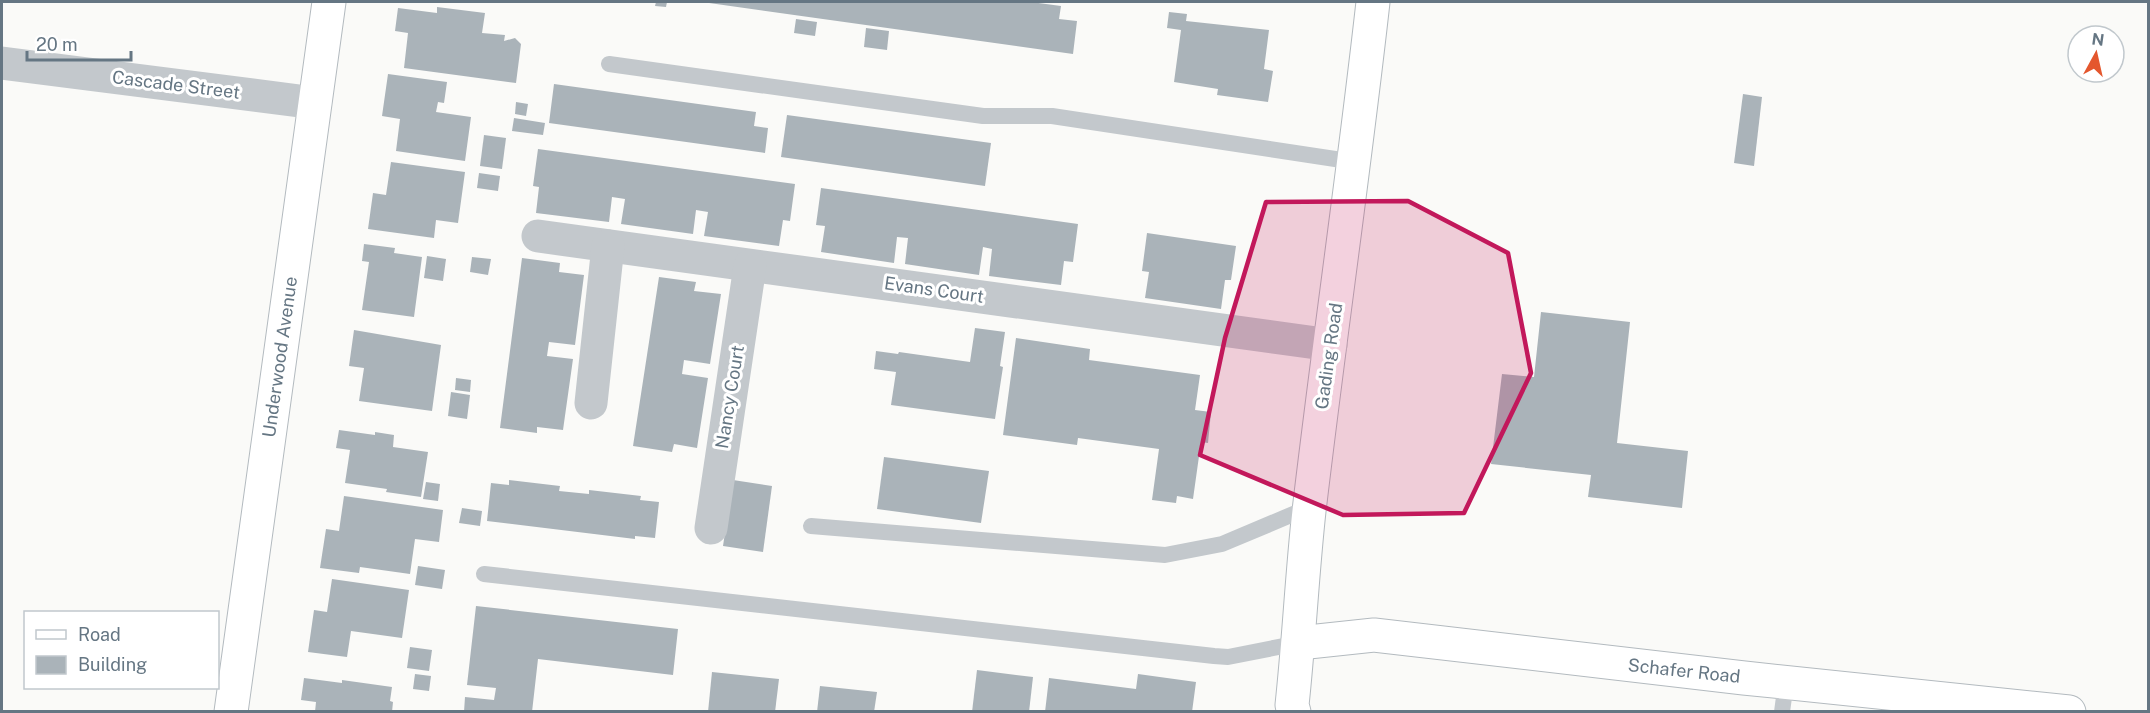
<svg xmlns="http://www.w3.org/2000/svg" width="2150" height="713" viewBox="0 0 2150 713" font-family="'Public Sans',sans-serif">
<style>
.building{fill:#aab3b9}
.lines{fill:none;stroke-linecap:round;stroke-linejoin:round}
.secondary-casing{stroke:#b3babf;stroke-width:35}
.lane{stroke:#c3c8cc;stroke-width:16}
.street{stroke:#c3c8cc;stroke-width:33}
.secondary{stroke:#fff;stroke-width:33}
.marked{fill:#c2185b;fill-opacity:0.2;stroke:#c2185b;stroke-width:4.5;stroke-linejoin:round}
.labels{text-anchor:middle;stroke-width:6;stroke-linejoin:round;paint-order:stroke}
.street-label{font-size:18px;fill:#657683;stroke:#fff}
</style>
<rect width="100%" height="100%" fill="#fafaf8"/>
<g class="building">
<polygon points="656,2 667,2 666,7 655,6"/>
<polygon points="702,2 1031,2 1061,6 1059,19 1077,21 1073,54"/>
<polygon points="437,7 485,13 482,33 505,35 504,41 515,38 521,44 516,83 404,68 408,33 395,31 398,8 437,13"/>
<polygon points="1169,12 1187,14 1186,21 1269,30 1264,69 1273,71 1268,102 1217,95 1218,89 1174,82 1181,30 1167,28"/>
<polygon points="796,19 817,22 815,36 794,33"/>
<polygon points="866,28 889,31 887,50 864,47"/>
<polygon points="388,74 447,82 444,103 438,102 436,112 471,117 465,161 396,151 400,119 382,116"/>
<polygon points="554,84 756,112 754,126 768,128 765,153 549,123"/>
<polygon points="1743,94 1762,97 1754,166 1734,163"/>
<polygon points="516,102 528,104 526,116 515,114"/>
<polygon points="787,115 991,143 985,186 781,157"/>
<polygon points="514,118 545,123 543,135 512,131"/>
<polygon points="484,135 506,138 502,169 480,166"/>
<polygon points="538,149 795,184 790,221 783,220 779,246 704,236 708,212 696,210 693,234 621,224 625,199 612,197 609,222 536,213 539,187 533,186"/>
<polygon points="391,162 465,172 458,223 436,220 434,238 368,229 373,193 386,195"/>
<polygon points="479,173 500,176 498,191 477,188"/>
<polygon points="821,188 1078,224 1073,262 1064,261 1061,285 989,276 992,249 983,247 979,275 905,264 908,238 897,237 894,263 821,252 825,226 816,225"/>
<polygon points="1147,233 1236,246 1231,280 1225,280 1221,309 1145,298 1149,272 1142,271"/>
<polygon points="364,244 395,248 394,253 422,257 414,317 362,310 369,262 362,261"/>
<polygon points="427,256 446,259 443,281 424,278"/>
<polygon points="472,257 491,259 488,275 470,272"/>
<polygon points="522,258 560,263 559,272 584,275 575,345 549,342 547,356 573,359 563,430 537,427 537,433 500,428"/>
<polygon points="659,277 696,282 694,291 721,294 710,364 684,360 682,374 708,378 697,448 674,444 672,452 633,446"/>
<polygon points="1541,312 1630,322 1617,443 1688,451 1682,508 1588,497 1591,475 1491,464 1502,374 1534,377"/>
<polygon points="975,328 1005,332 1000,366 1003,367 995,419 891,405 896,372 874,369 876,351 898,354 899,352 970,362"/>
<polygon points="354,330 441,345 432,411 359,401 364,368 349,366"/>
<polygon points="1016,338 1090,349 1089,360 1200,375 1195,410 1211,412 1208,443 1201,442 1193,499 1177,496 1176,503 1152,500 1159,449 1078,438 1077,445 1003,435"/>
<polygon points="456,378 471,380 470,392 455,390"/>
<polygon points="451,392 470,395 467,419 448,416"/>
<polygon points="339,430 375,435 375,432 394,435 393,447 428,452 421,497 386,492 387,489 345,483 350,450 336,448"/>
<polygon points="884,457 989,471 981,523 877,509"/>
<polygon points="509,480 560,486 559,491 589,494 589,490 641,496 640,500 659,502 655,538 635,536 635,539 487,521 491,483 509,485"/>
<polygon points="733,480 772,486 763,552 723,546"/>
<polygon points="426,482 440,484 438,501 423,499"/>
<polygon points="344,496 443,510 439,542 415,539 410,574 360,567 359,573 320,568 326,529 339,531"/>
<polygon points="462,508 482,511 480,526 459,523"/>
<polygon points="418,566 445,570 442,589 415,585"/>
<polygon points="332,579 409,590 402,638 351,631 347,657 308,652 314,610 327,612"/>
<polygon points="476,606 678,629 673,675 538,659 532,712 464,712 465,697 494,700 496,688 467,685"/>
<polygon points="410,647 432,650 429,671 407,668"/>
<polygon points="977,670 1033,677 1029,712 972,712"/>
<polygon points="712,672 779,679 775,712 708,712"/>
<polygon points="415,674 431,676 429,691 413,689"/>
<polygon points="1138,674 1196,682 1192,712 1045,712 1049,678 1136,689"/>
<polygon points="304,678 342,683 342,680 392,687 390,701 393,702 392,712 315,712 316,702 301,700"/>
<polygon points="820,686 877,692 874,712 817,712"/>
</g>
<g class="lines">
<g class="secondary-casing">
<g id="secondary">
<polyline points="1299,643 1374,635 1744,678 2069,712"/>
<polyline points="231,712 329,2"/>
<path d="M1294 712 1292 705C1299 640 1302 575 1309 511 1329 341 1354 172 1373 2"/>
</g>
</g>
<g class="lane">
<polyline points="609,64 983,116 1052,116 1355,162"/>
<polyline points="811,526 1165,555 1222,544 1310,507"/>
<polyline points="484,574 1214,656 1228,657 1299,643"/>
<polyline points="1782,712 1786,682"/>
</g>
<g class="street">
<polyline points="2,63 315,103"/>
<polyline points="538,236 1331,345"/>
<polyline points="591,403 608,246"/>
<polyline points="711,528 750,266"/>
</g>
<use href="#secondary" class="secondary"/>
</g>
<path class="marked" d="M1408 201 1508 253 1531 373 1464 513 1343 515 1200 455 1225 338 1266 202Z"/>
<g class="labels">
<g class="street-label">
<text transform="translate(176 85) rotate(7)" y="6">Cascade Street</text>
<text transform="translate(934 290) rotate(8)" y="6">Evans Court</text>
<text transform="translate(1329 356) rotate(-82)" y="6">Gading Road</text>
<text transform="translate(280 357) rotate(-82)" y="6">Underwood Avenue</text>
<text transform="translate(730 397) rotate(-81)" y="6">Nancy Court</text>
<text transform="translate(1684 671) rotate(6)" y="6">Schafer Road</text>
</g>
</g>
<rect width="2150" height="713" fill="none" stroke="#657683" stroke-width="6"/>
<rect x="24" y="611" width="195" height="78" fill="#ffffff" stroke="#c1c8cd" stroke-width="1.5"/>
<rect x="36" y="630" width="30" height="9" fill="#ffffff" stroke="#c1c8cd" stroke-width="1.5"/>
<text x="78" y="641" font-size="18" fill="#657683">Road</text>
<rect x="36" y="656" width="30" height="18" fill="#aab3b9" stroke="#c1c8cd" stroke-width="1.5"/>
<text x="78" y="671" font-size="18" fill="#657683">Building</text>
<g transform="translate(2096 54) rotate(8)"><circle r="28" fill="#ffffff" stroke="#c1c8cd" stroke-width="1.5"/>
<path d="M0-4.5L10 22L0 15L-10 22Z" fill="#e4572e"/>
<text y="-9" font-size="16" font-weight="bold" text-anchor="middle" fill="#657683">N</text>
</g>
<path d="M27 51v9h104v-9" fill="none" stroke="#657683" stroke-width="3"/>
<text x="36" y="51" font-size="18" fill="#657683" stroke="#ffffff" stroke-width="4.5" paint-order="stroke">20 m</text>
</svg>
